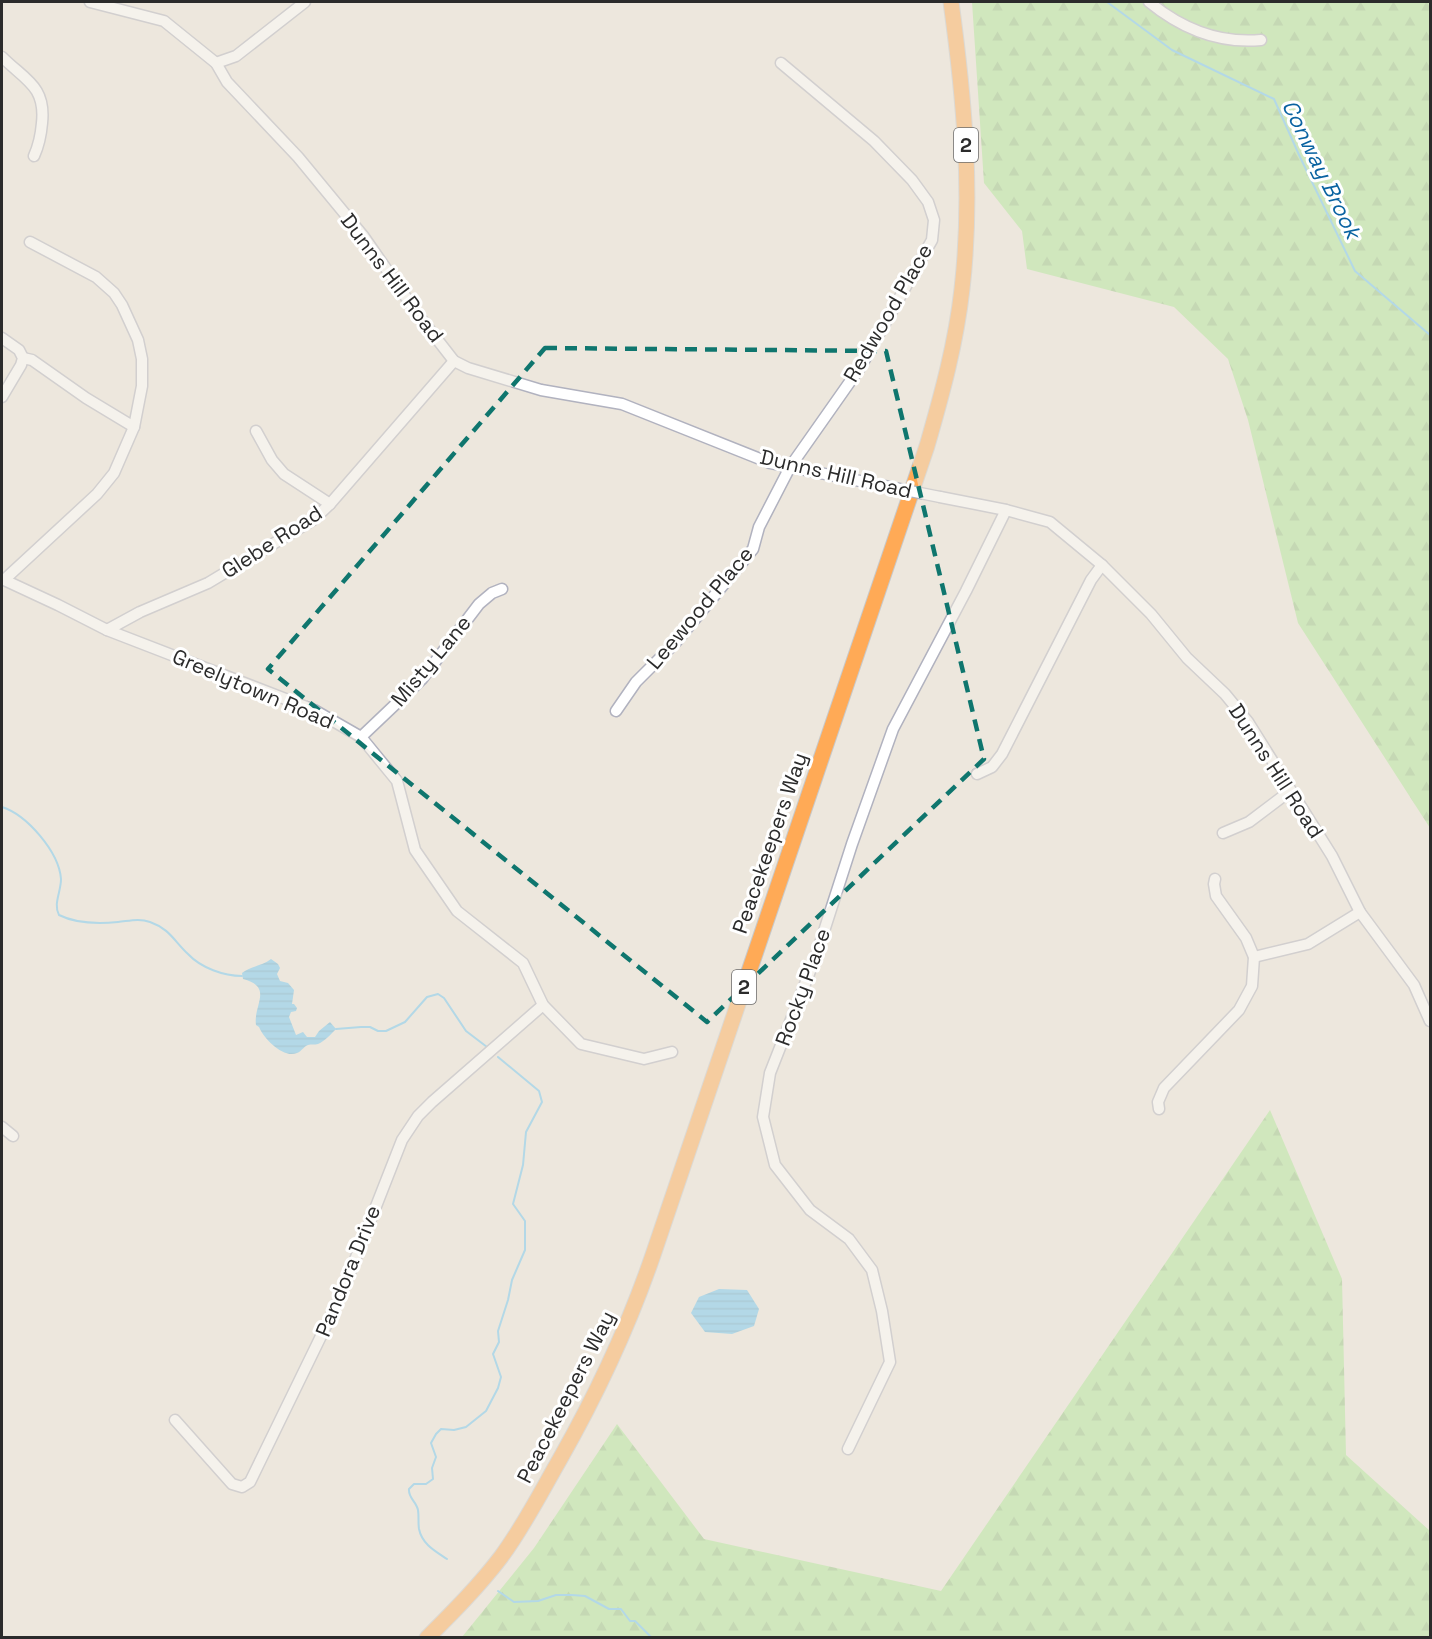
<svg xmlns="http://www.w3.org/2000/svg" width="1432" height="1639" viewBox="0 0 1432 1639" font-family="'Space Grotesk',sans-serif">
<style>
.forest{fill:url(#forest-firs)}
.water{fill:url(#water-rules)}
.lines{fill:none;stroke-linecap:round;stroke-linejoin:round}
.stream{stroke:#6dc6f3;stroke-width:2}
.minor-casing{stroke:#b1b2bf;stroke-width:13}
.highway-casing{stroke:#c8c8c8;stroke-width:17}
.minor{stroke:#fff;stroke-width:10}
.highway{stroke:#ffaa56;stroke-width:15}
.minor-bridge-casing{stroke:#b1b2bf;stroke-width:13;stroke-linecap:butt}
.minor-bridge{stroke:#fff;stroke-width:10}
.marked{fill:none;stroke:#0f766e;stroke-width:4.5;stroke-dasharray:12 8;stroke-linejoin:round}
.labels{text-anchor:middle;stroke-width:6;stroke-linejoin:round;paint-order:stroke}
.shield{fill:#fff;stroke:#6b6b6b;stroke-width:1.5}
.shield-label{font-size:20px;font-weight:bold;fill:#2b2b2b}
.street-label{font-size:21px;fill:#2b2b2b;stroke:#fff}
.water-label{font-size:22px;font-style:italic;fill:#0963a1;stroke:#fff}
</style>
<defs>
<pattern id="forest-firs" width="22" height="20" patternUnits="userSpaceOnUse" patternTransform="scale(1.5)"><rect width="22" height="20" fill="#ade698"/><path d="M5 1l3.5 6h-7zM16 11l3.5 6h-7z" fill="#95c583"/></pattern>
<pattern id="water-rules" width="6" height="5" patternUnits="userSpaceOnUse" patternTransform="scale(1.5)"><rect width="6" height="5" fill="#6dc6f3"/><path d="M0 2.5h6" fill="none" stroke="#5faad0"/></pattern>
</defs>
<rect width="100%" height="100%" fill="#ede7dd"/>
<g class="forest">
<polygon points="972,2 1430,2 1430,828 1298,623 1248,420 1228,359 1174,307 1027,269 1022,231 984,183"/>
<polygon points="1270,1110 1342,1279 1346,1455 1430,1531 1430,1637 462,1637 534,1548 617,1424 704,1539 941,1591"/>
</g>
<g class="water">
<path d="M271 959 278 964 280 968 277 974 280 981 288 983 294 990 292 1004H294L297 1008 296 1011 291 1012 289 1017 296 1035 303 1032 307 1037H315L319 1031 330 1022 336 1029C331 1034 325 1041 318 1044 315 1045 311 1044 308 1045 303 1047 302 1051 297 1053 284 1059 264 1039 259 1027L256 1025C253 1005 274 987 243 979L242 973C251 966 262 966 271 959Z"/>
<polygon points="719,1289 747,1290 759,1309 754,1326 732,1334 705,1332 691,1313 699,1297"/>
</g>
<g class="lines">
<g class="stream">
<polyline points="1107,2 1172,50 1274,99 1300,157 1355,271 1430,335"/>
<path d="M2 807C27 815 59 852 61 879 61 892 53 904 59 915 77 924 98 924 118 922 129 921 139 918 150 922 170 929 174 941 188 954 201 968 224 976 242 976"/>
<polyline points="336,1029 361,1027 370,1027 378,1031 386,1031 405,1022 427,997 438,994 444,998 466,1031 487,1047"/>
<path d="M447 1559C435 1551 422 1544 419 1529 418 1523 419 1516 418 1510 416 1501 408 1498 409 1489L414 1484H426L433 1479 432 1468 436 1457 431 1443 436 1434 441 1429 454 1430 466 1427 486 1411 498 1388 501 1377 493 1354 499 1342 498 1331 508 1300 512 1280 525 1250V1221L513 1204 523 1165 526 1132 542 1102 539 1091 498 1057"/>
<polyline points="498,1591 514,1602 538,1601 556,1595 572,1595 585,1596 609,1609 621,1609 630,1621 635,1621 652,1638"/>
</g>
<g class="minor-casing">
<g id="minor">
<polyline points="90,2 164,21 216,63 227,82 298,157 364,237 419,316 454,361 468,368 541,390 622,404 770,463 890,487"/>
<path d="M1149 2C1182 29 1218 44 1261 40"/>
<path d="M2 57C25 80 46 86 42 123 41 135 39 145 34 156"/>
<polyline points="216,63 236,56 305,2"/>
<polyline points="2,338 19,350 23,358 21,365 2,397"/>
<polyline points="23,358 32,360 86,398 134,427"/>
<polyline points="256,431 272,460 284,474 330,504"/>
<polyline points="940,497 1006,510 1050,522 1102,565 1151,614 1187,658 1225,694 1248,722 1332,856 1360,912 1414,985 1430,1021"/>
<polyline points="2,579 58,605 107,630 314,710 361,737 397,781 415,850 457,911 523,963 543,1005 581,1044 644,1059 672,1052"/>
<polyline points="4,580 97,494 114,473 134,427 142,386 142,359 138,340 122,305 114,293 96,277 30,242"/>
<polyline points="107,630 140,612 208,583 313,520 330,504 454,361"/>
<polyline points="616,711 636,682 675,643 753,549 759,527 790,467 861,366 932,240 934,220 928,202 912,180 874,141 781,63"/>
<polyline points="361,737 422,679 479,604 492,593 502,589"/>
<polyline points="977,774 992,767 1002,754 1091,580 1102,565"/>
<polyline points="1223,833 1249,822 1290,791"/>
<polyline points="1254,957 1308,944 1360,912"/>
<polyline points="1159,1109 1158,1102 1164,1088 1239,1010 1252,986 1254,957 1246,938 1216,896 1214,884 1215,879"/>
<polyline points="2,1127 13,1136"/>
<polyline points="175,1420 232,1484 242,1487 250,1482 342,1293 402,1140 418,1116 432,1102 543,1005"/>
<polyline points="848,1449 890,1362 882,1311 872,1270 849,1239 810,1210 775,1165 763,1117 770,1073 816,956 852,844 893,729 966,591 1006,510"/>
</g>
</g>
<g class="highway-casing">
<path id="highway" d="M427 1638C453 1612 479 1586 501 1557 524 1526 541 1492 560 1459 598 1392 628 1328 653 1255L927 446C942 394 956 343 962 289 973 193 964 97 951 2"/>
</g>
<use href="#minor" class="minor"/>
<use href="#highway" class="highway"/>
<g class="minor-bridge-casing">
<polyline id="minor-bridge" points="890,487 940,497"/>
</g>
<use href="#minor-bridge" class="minor-bridge"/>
</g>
<path d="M0 0H1432V1639H0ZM545 348 886 351 984 759 707 1022 268 669Z" fill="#ede7dd" fill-opacity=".55" fill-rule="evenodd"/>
<path class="marked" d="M545 348 886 351 984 759 707 1022 268 669Z"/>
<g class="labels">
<g class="shield">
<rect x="954" y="128" width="24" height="34" rx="4.5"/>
<rect x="732" y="970" width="24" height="34" rx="4.5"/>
</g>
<g class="shield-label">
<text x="966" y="152">2</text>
<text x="744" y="994">2</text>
</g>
<g class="street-label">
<text transform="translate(392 278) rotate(53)" y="7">Dunns Hill Road</text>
<text transform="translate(888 313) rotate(-60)" y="7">Redwood Place</text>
<text transform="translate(836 474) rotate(13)" y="7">Dunns Hill Road</text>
<text transform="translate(272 542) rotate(-33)" y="7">Glebe Road</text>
<text transform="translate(700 608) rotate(-50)" y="7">Leewood Place</text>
<text transform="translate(431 661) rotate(-50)" y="7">Misty Lane</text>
<text transform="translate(253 689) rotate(23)" y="7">Greelytown Road</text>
<text transform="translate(1276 771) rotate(57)" y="7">Dunns Hill Road</text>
<text transform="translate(770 843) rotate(-71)" y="7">Peacekeepers Way</text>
<text transform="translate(803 987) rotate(-70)" y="7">Rocky Place</text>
<text transform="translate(348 1271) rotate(-68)" y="7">Pandora Drive</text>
<text transform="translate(566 1397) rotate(-63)" y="7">Peacekeepers Way</text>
</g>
<g class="water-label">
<text transform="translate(1322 169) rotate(64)" y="8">Conway Brook</text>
</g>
</g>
<rect width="1432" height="1639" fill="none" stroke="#2b2b2b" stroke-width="6"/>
</svg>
